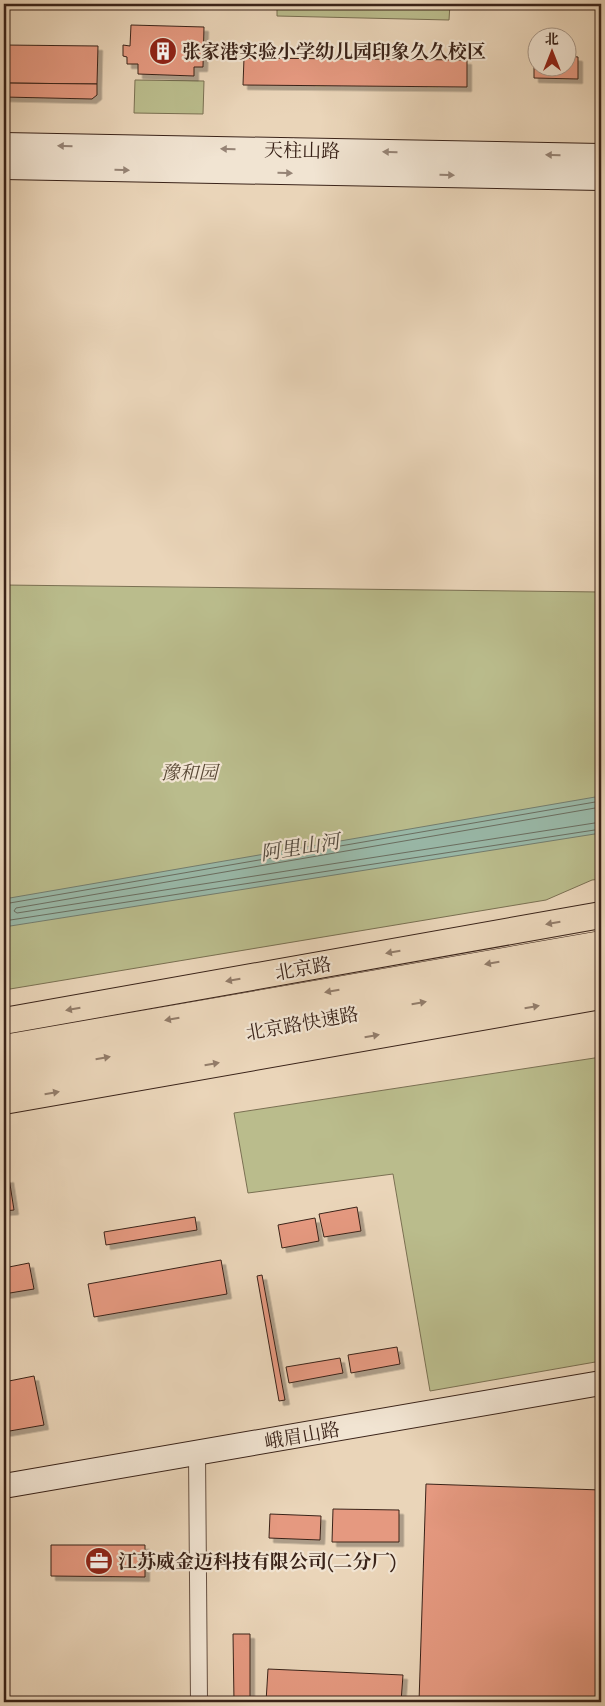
<svg xmlns="http://www.w3.org/2000/svg" width="605" height="1706" viewBox="0 0 605 1706" font-family="'Sorts Mill Goudy','Noto Serif SC',serif">
<style>
.green{fill:#babc8c;stroke:#7a7052}
.water{fill:#99b9a9;stroke:#737d6f}
.lines{fill:none;stroke-linecap:round;stroke-linejoin:round}
.shore{stroke:#6a6e61;stroke-width:1}
.building{fill:#e59980;stroke:#3a2319;filter:url(#shadow)}
.street-casing{stroke:#665041;stroke-width:18}
.secondary-casing{stroke:#3a2319;stroke-width:26}
.primary-casing{stroke:#3a2319;stroke-width:28}
.highway-casing{stroke:#3a2319;stroke-width:29}
.street{stroke:#f1e4d2;stroke-width:16}
.secondary{stroke:#f1e4d2;stroke-width:24}
.primary{stroke:#ead5b9;stroke-width:26}
.highway{stroke:#ead5b9;stroke-width:28}
.oneway{fill:#968476}
.oneway2{fill:#927c69}
.labels{text-anchor:middle;stroke-width:4.5;stroke-linejoin:round;paint-order:stroke}
.poi-label{font-size:19px;font-weight:bold;fill:#3a2319;stroke:#f1e4d2;text-anchor:start}
.street-label{font-size:19px;fill:#3a2319;stroke:#f1e4d2}
.park-label{font-size:19px;font-style:italic;fill:#5a4936;stroke:#f1e4d2}
.water-label{font-size:20px;font-style:italic;fill:#52483d;stroke:#f1e4d2}
</style>
<defs>
<filter id="shadow"><feDropShadow dx="4.5" dy="4.5" stdDeviation="0" flood-color="#0004"/></filter>
</defs>
<rect width="100%" height="100%" fill="#ead5b9"/>
<filter id="stains"><feTurbulence type="fractalNoise" baseFrequency=".004" numOctaves="4"/><feColorMatrix values="0 0 0 0 .2 0 0 0 0 .09 0 0 0 0 .02 0 0 0 .5 -.17"/></filter>
<radialGradient id="worn" r=".72"><stop offset=".6" stop-color="#630" stop-opacity="0"/><stop offset="1" stop-color="#630" stop-opacity=".3"/></radialGradient>
<g class="green">
<polygon points="277,4 450,4 449,20 277,16"/>
<polygon points="135,80 204,81 203,114 134,113"/>
<polygon points="4,585 601,592 601,879 592,880 546,900 4,990"/>
<polygon points="601,1057 601,1361 430,1391 393,1174 248,1193 234,1113"/>
</g>
<polygon class="water" points="601,796 601,833 4,927 4,899"/>
<g class="lines">
<g class="shore">
<polyline points="601,807 16,908 14,911 17,913 601,822"/>
<polyline points="4,904 601,801"/>
<polyline points="4,921 601,829"/>
</g>
</g>
<g class="building">
<polygon points="131,25 204,27 203,67 194,67 194,76 138,74 138,64 127,64 127,57 123,56 123,45 130,46"/>
<polygon points="4,45 98,46 97,84 4,83"/>
<polygon points="534,56 538,56 538,68 568,68 568,56 578,57 578,79 534,78"/>
<polygon points="244,58 467,60 467,87 243,85"/>
<polygon points="4,83 97,84 97,95 92,99 4,97"/>
<polygon points="601,714 601,734 598,724"/>
<polygon points="9,1178 14,1210 4,1211 4,1179"/>
<polygon points="357,1207 361,1231 324,1237 319,1214"/>
<polygon points="195,1217 197,1230 106,1245 104,1232"/>
<polygon points="315,1218 319,1241 282,1248 278,1225"/>
<polygon points="221,1260 227,1294 94,1317 88,1284"/>
<polygon points="29,1263 34,1289 4,1294 4,1268"/>
<polygon points="262,1275 285,1400 279,1401 257,1276"/>
<polygon points="397,1347 400,1364 351,1373 348,1355"/>
<polygon points="340,1358 343,1373 289,1383 286,1367"/>
<polygon points="34,1376 44,1425 4,1432 4,1382"/>
<polygon points="426,1484 601,1490 601,1702 419,1702"/>
<polygon points="333,1509 399,1510 399,1542 332,1542"/>
<polygon points="270,1514 321,1516 320,1540 269,1538"/>
<polygon points="51,1545 145,1545 145,1577 51,1576"/>
<polygon points="233,1634 250,1634 250,1702 234,1702"/>
<polygon points="268,1669 403,1675 401,1702 266,1702"/>
</g>
<g class="lines">
<g class="street-casing">
<polyline id="street" points="197,1453 199,1702"/>
</g>
<g class="secondary-casing">
<g id="secondary">
<polyline points="4,145 601,156"/>
<polyline points="4,167 601,178"/>
<polyline points="4,1486 601,1383"/>
</g>
</g>
<g class="primary-casing">
<g id="primary">
<polyline points="4,1021 601,915"/>
<polyline points="4,1101 601,996"/>
</g>
</g>
<g class="highway-casing">
<g id="highway">
<polyline points="4,1049 601,945"/>
<polyline points="4,1076 601,971"/>
</g>
</g>
<use href="#street" class="street"/>
<use href="#secondary" class="secondary"/>
<use href="#primary" class="primary"/>
<use href="#highway" class="highway"/>
</g>
<defs><path id="oneway-solid" d="M-6-.8H1V-3.2L6.5 0L1 3.2V.8H-6Z" transform="scale(1.25)"/></defs>
<g class="oneway">
<use href="#oneway-solid" transform="translate(65 146) rotate(-179)"/>
<use href="#oneway-solid" transform="translate(228 149) rotate(-179)"/>
<use href="#oneway-solid" transform="translate(390 152) rotate(-179)"/>
<use href="#oneway-solid" transform="translate(553 155) rotate(-179)"/>
<use href="#oneway-solid" transform="translate(122 170) rotate(1)"/>
<use href="#oneway-solid" transform="translate(285 173) rotate(1)"/>
<use href="#oneway-solid" transform="translate(447 175) rotate(1)"/>
</g>
<g class="oneway2">
<use href="#oneway-solid" transform="translate(553 923) rotate(170)"/>
<use href="#oneway-solid" transform="translate(393 952) rotate(170)"/>
<use href="#oneway-solid" transform="translate(492 963) rotate(170)"/>
<use href="#oneway-solid" transform="translate(233 980) rotate(170)"/>
<use href="#oneway-solid" transform="translate(332 991) rotate(170)"/>
<use href="#oneway-solid" transform="translate(419 1003) rotate(-10)"/>
<use href="#oneway-solid" transform="translate(532 1007) rotate(-10)"/>
<use href="#oneway-solid" transform="translate(73 1009) rotate(170)"/>
<use href="#oneway-solid" transform="translate(172 1019) rotate(170)"/>
<use href="#oneway-solid" transform="translate(372 1036) rotate(-10)"/>
<use href="#oneway-solid" transform="translate(103 1058) rotate(-10)"/>
<use href="#oneway-solid" transform="translate(212 1064) rotate(-10)"/>
<use href="#oneway-solid" transform="translate(52 1093) rotate(-10)"/>
</g>
<defs>
<g id="building-disc" transform="scale(1.4375)"><circle r="9.5" fill="#8f2418" stroke="#f1e4d2"/><path d="M-4-6H4V6H1V3H-1V6H-4ZM-2.5-4.3h1.7v1.8h-1.7ZM.8-4.3h1.7v1.8H.8ZM-2.5-1h1.7V.8h-1.7ZM.8-1h1.7V.8H.8Z" fill="#fff"/></g>
<g id="office-disc" transform="scale(1.4375)"><circle r="9.5" fill="#8f2418" stroke="#f1e4d2"/><path d="M-6-3h4V-5.5h4V-3h4V5H-6ZM-1-4.5V-3h2v-1.5ZM-6 0V1H6V0Z" fill="#fff"/></g>
</defs>
<g fill-rule="evenodd">
<use href="#building-disc" x="163" y="51"/>
<use href="#office-disc" x="99" y="1561"/>
</g>
<g class="labels">
<g class="poi-label">
<text x="182" y="58">张家港实验小学幼儿园印象久久校区</text>
<text x="118" y="1568">江苏威金迈科技有限公司(二分厂)</text>
</g>
<g class="street-label">
<text transform="translate(302 150) rotate(1)" y="7">天柱山路</text>
<text transform="translate(303 968) rotate(-10)" y="7">北京路</text>
<text transform="translate(302 1023) rotate(-10)" y="7">北京路快速路</text>
<text transform="translate(302 1435) rotate(-10)" y="7">峨眉山路</text>
</g>
<g class="park-label">
<text x="189" y="779">豫和园</text>
</g>
<g class="water-label">
<text transform="translate(300 847) rotate(-9)" y="7">阿里山河</text>
</g>
</g>
<rect width="605" height="1706" fill="none" stroke="#ead5b9" stroke-width="20"/>
<rect x="5" y="5" width="595" height="1696" fill="none" stroke="#3a2319" stroke-width="2.5"/>
<rect x="10" y="10" width="585" height="1686" fill="none" stroke="#3a2319"/>
<g transform="translate(552 52)"><circle r="24" fill="#f1e4d2" stroke="#a89788"/>
<path d="M0-4L9 19L0 12L-9 19Z" fill="#8f2418"/>
<text y="-8" font-size="14" font-weight="bold" text-anchor="middle" fill="#3a2319">北</text>
</g>
<rect width="100%" height="100%" filter="url(#stains)"/>
<rect width="100%" height="100%" fill="url(#worn)"/>
</svg>
